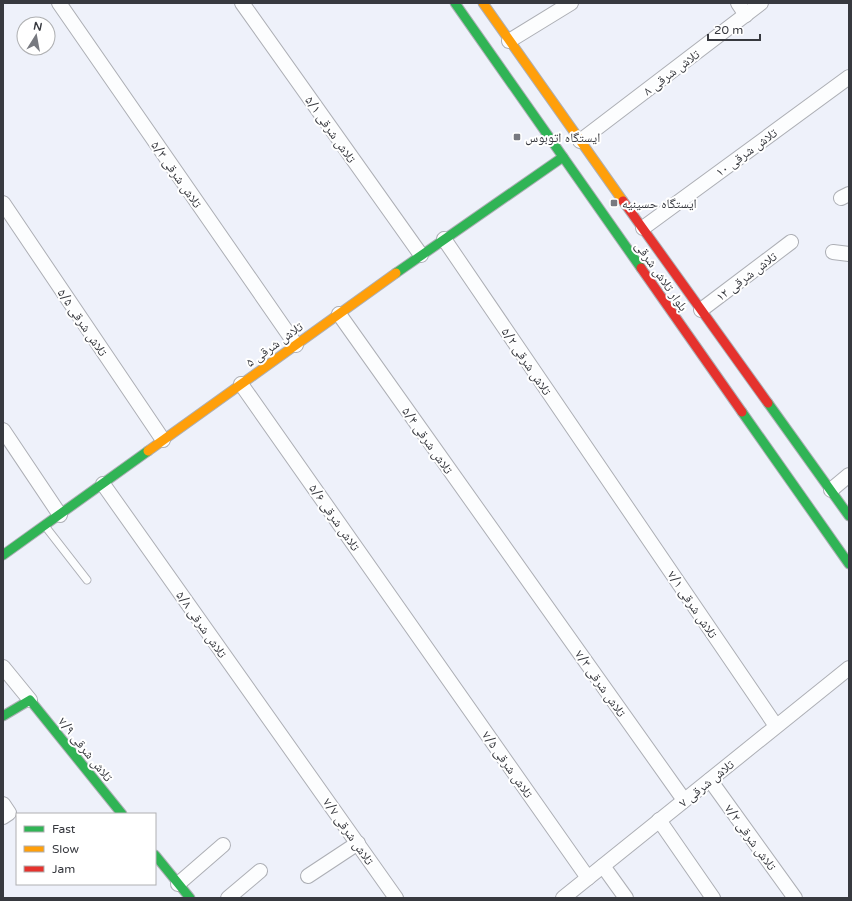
<svg xmlns="http://www.w3.org/2000/svg" width="852" height="901" viewBox="0 0 852 901" font-family="'Varela Round','Noto Naskh Arabic',sans-serif">
<style>
.lines{fill:none;stroke-linecap:round;stroke-linejoin:round}
.lane-casing{stroke:#adafb5;stroke-width:9}
.street-casing{stroke:#adafb5;stroke-width:16}
.fast-casing{stroke:#adafb5;stroke-width:11}
.slow-casing{stroke:#adafb5;stroke-width:11}
.jam-casing{stroke:#adafb5;stroke-width:11}
.lane{stroke:#fcfdfe;stroke-width:7}
.street{stroke:#fcfdfe;stroke-width:14}
.fast{stroke:#30b455;stroke-width:9}
.slow{stroke:#ff9f0a;stroke-width:9}
.jam{stroke:#e5322d;stroke-width:9}
.poi-dot{fill:#777980;stroke:#fff;stroke-width:1.5}
.labels{text-anchor:middle;stroke-width:4;stroke-linejoin:round;paint-order:stroke}
.street-label{font-size:13px;fill:#37393f;stroke:#fff}
.poi-label{font-size:13px;fill:#37393f;stroke:#fff;text-anchor:start}
</style>
<rect width="100%" height="100%" fill="#eef1fa"/>
<g class="lines">
<g class="lane-casing">
<polyline id="lane" points="45,526 87,580"/>
</g>
<g class="street-casing">
<g id="street">
<polyline points="59,3 296,345"/>
<polyline points="242,3 421,255"/>
<polyline points="738,3 746,15"/>
<polyline points="509,41 571,3"/>
<polyline points="580,141 761,3"/>
<polyline points="841,198 849,194"/>
<polyline points="3,203 163,440"/>
<polyline points="643,228 849,77"/>
<polyline points="444,239 776,726"/>
<polyline points="833,252 849,254"/>
<polyline points="701,310 791,242"/>
<polyline points="339,314 684,800"/>
<polyline points="241,384 588,878"/>
<polyline points="3,430 60,515"/>
<polyline points="103,484 396,898"/>
<polyline points="831,490 849,475"/>
<polyline points="3,667 30,700"/>
<polyline points="710,780 795,898"/>
<polyline points="3,804 9,813 3,817"/>
<polyline points="659,820 713,898"/>
<polyline points="603,866 626,898"/>
<polyline points="308,876 358,843"/>
<polyline points="178,884 223,845"/>
<polyline points="228,898 260,871"/>
<polyline points="563,898 849,668"/>
</g>
</g>
<g class="fast-casing">
<g id="fast">
<polyline points="455,3 641,268"/>
<polyline points="396,273 563,157"/>
<polyline points="768,403 849,516"/>
<polyline points="742,412 849,564"/>
<polyline points="3,555 148,451"/>
<polyline points="3,716 30,700 122,814"/>
<polyline points="155,855 190,898"/>
</g>
</g>
<g class="slow-casing">
<g id="slow">
<polyline points="483,3 623,201"/>
<polyline points="148,451 396,273"/>
</g>
</g>
<g class="jam-casing">
<g id="jam">
<polyline points="623,201 768,403"/>
<polyline points="641,268 742,412"/>
</g>
</g>
<use href="#lane" class="lane"/>
<use href="#street" class="street"/>
<use href="#fast" class="fast"/>
<use href="#slow" class="slow"/>
<use href="#jam" class="jam"/>
</g>
<g class="poi-dot">
<rect x="513" y="133" width="8" height="8" rx="2"/>
<rect x="610" y="199" width="8" height="8" rx="2"/>
</g>
<g class="labels">
<g class="street-label">
<text transform="translate(671 72) rotate(-37)" y="5">۸ تلاش شرقی</text>
<text transform="translate(331 129) rotate(55)" y="5">۵/۱ تلاش شرقی</text>
<text transform="translate(746 152) rotate(-36)" y="5">تلاش شرقی ۱۰</text>
<text transform="translate(177 174) rotate(55)" y="5">۵/۳ تلاش شرقی</text>
<text transform="translate(662 276) rotate(55)" y="5">بلوار تلاش شرقی</text>
<text transform="translate(746 276) rotate(-37)" y="5">تلاش شرقی ۱۲</text>
<text transform="translate(83 322) rotate(56)" y="5">۵/۵ تلاش شرقی</text>
<text transform="translate(274 344) rotate(-36)" y="5">۵ تلاش شرقی</text>
<text transform="translate(527 361) rotate(56)" y="5">۵/۲ تلاش شرقی</text>
<text transform="translate(428 440) rotate(55)" y="5">۵/۴ تلاش شرقی</text>
<text transform="translate(335 517) rotate(55)" y="5">۵/۶ تلاش شرقی</text>
<text transform="translate(693 604) rotate(56)" y="5">۷/۱ تلاش شرقی</text>
<text transform="translate(202 624) rotate(55)" y="5">۵/۸ تلاش شرقی</text>
<text transform="translate(601 683) rotate(55)" y="5">۷/۳ تلاش شرقی</text>
<text transform="translate(86 749) rotate(51)" y="5">۷/۹ تلاش شرقی</text>
<text transform="translate(508 764) rotate(55)" y="5">۷/۵ تلاش شرقی</text>
<text transform="translate(706 783) rotate(-39)" y="5">۷ تلاش شرقی</text>
<text transform="translate(349 831) rotate(55)" y="5">۷/۷ تلاش شرقی</text>
<text transform="translate(751 837) rotate(54)" y="5">۷/۲ تلاش شرقی</text>
</g>
<g class="poi-label">
<text x="525" y="142">ایستگاه اتوبوس</text>
<text x="622" y="208">ایستگاه حسینیه</text>
</g>
</g>
<rect width="852" height="901" fill="none" stroke="#37393f" stroke-width="8"/>
<rect x="16" y="813" width="140" height="72" fill="#ffffff" stroke="#afb0b2"/>
<rect x="24" y="826" width="20" height="6" fill="#30b455" stroke="#afb0b2"/>
<text x="52" y="833" font-size="12" fill="#37393f">Fast</text>
<rect x="24" y="846" width="20" height="6" fill="#ff9f0a" stroke="#afb0b2"/>
<text x="52" y="853" font-size="12" fill="#37393f">Slow</text>
<rect x="24" y="866" width="20" height="6" fill="#e5322d" stroke="#afb0b2"/>
<text x="52" y="873" font-size="12" fill="#37393f">Jam</text>
<g transform="translate(36 36) rotate(11)"><circle r="19" fill="#ffffff" stroke="#afb0b2"/>
<path d="M0-3L7 15L0 10L-7 15Z" fill="#777980"/>
<text y="-6" font-size="11" font-weight="bold" text-anchor="middle" fill="#37393f">N</text>
</g>
<path d="M708 34v6h52v-6" fill="none" stroke="#37393f" stroke-width="2"/>
<text x="714" y="34" font-size="12" fill="#37393f" stroke="#ffffff" stroke-width="3" paint-order="stroke">20 m</text>
</svg>
